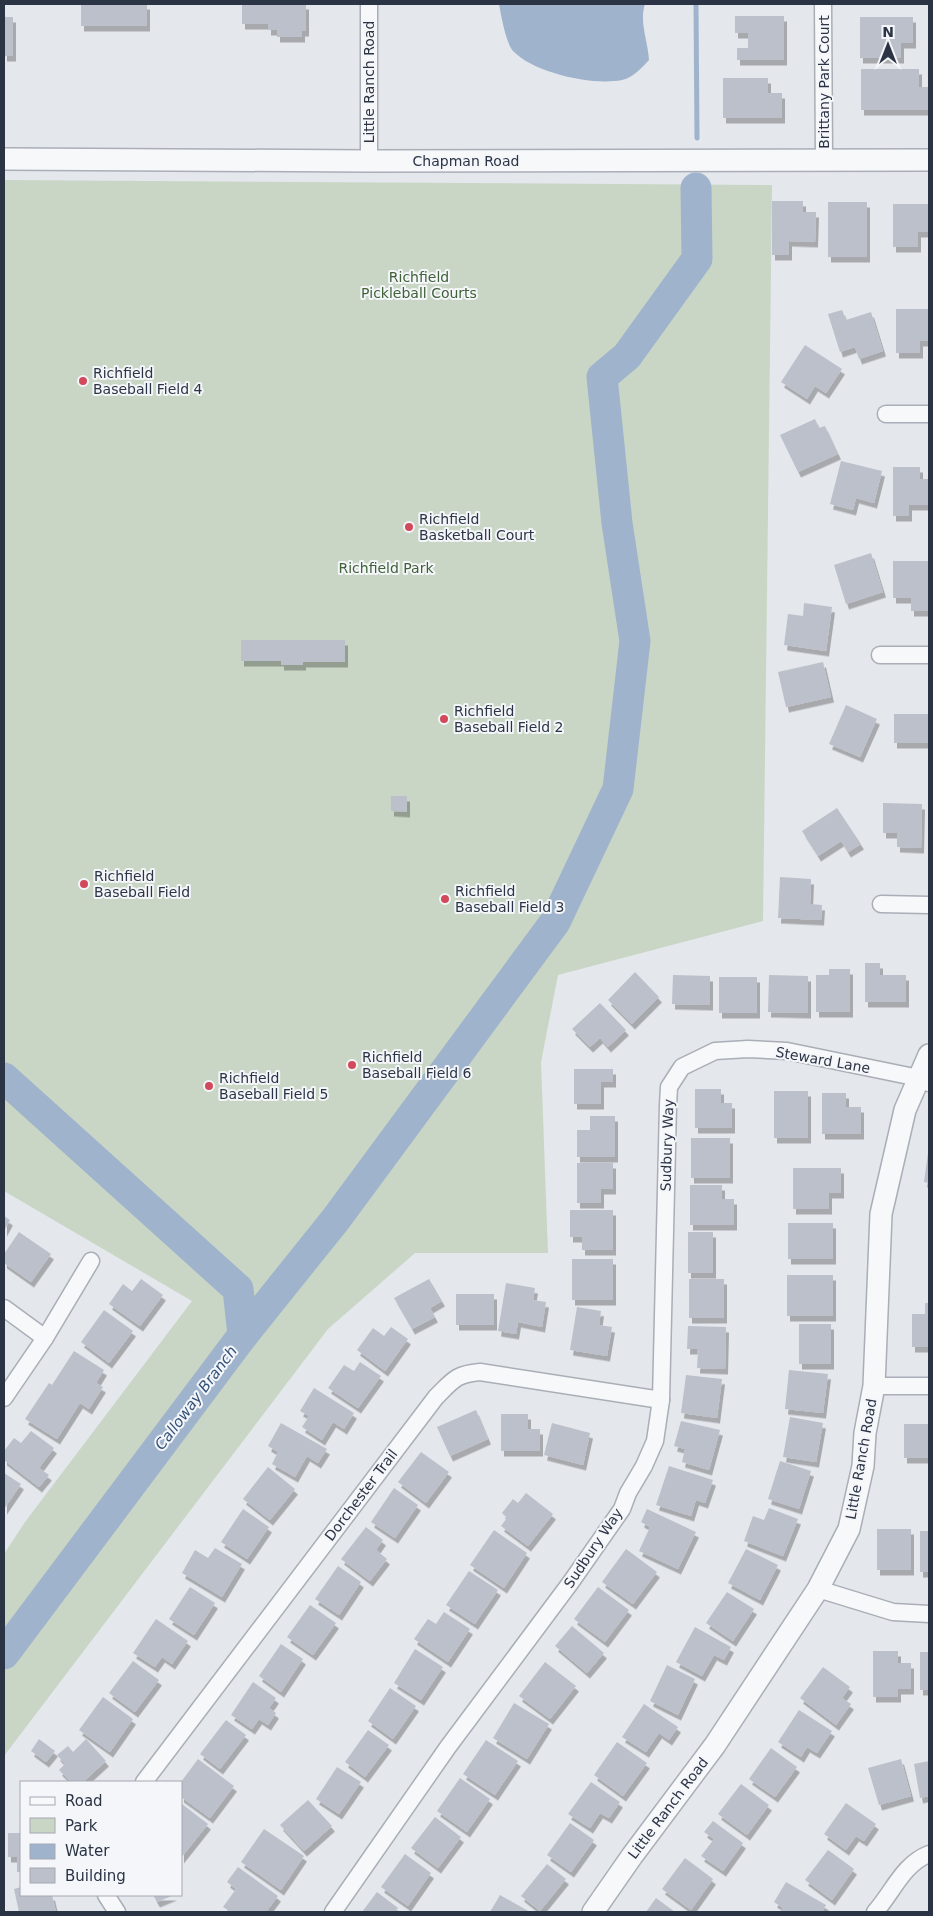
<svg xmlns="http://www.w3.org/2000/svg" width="933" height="1916" viewBox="0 0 933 1916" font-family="'DejaVu Sans',sans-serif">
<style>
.green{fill:#c9d6c5}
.water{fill:#9fb4cc}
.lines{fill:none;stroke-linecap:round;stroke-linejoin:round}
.stream{stroke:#9fb4cc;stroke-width:5}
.river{stroke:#9fb4cc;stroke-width:31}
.building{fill:#bbc0ca;filter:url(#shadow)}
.minor-casing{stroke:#a9aeb7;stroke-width:19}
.tertiary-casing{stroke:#a9aeb7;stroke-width:24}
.minor{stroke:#f7f8fa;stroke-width:16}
.tertiary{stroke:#f7f8fa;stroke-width:21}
.poi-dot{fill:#d1495b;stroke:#f4f6f9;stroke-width:2}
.labels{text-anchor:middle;stroke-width:4;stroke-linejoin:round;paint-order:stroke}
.street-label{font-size:14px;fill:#2b3445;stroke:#f4f6f9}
.park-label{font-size:14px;fill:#3f6138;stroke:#f4f6f9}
.poi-label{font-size:14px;fill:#2b3445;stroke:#f4f6f9;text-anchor:start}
.water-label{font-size:15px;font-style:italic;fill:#34527a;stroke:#f4f6f9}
</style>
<defs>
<filter id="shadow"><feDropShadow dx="3" dy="5.5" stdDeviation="0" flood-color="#0004"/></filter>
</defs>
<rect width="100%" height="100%" fill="#e4e7ec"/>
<polygon class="green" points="4,180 772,185 763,921 558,975 541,1062 548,1253 415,1253 328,1329 4,1756 4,1554 25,1522 192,1301 4,1191"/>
<path class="water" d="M499 4H645C639 22 648 41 649 60 642 68 632 78 622 80 593 86 534 73 513 51 506 43 501 15 499 4Z"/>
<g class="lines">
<polyline class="stream" points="696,4 697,138"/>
<g class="river">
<polyline points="4,1078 238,1289 243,1335"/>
<polyline points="4,1654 243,1335 336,1219 555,922 618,789 635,641 617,523 602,377 627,356 697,259 696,188"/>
</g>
</g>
<g class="building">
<rect x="81" y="4" width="66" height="22"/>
<polygon points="242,4 306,4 306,31 302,31 302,37 277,37 277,30 268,30 268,24 242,24"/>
<polygon points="735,16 784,16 784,60 737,60 737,48 748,48 748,33 735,33"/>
<rect x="4" y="17" width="9" height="39"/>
<polygon points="860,17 913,17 913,43 901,43 901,58 860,58"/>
<polygon points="861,69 919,69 919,87 929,87 929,110 861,110"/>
<polygon points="723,78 768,78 768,93 782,93 782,118 723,118"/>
<polygon points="772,201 803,201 803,212 816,212 815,242 789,241 789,255 772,255"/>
<rect x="828" y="202" width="39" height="55"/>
<polygon points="893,204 929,204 929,232 918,232 918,247 893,247"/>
<polygon points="896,309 929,309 929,341 920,341 920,353 896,353"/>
<polygon points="842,310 846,320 871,312 883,351 859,359 855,347 840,352 828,314"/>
<polygon points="805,345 842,369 826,393 815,386 807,399 781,382"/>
<polygon points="815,419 819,428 825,426 838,454 798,472 780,435"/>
<polygon points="841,461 882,471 874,503 856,498 853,510 830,504"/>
<polygon points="893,467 920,467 920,479 929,479 929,505 909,505 909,516 893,516"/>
<polygon points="871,553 883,592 846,604 834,565"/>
<polygon points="893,561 929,561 929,611 911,611 911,598 893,598"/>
<polygon points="804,603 832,607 826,651 784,645 788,614 803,616"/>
<polygon points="241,640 345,640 345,662 303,662 303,665 281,665 281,661 241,661"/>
<polygon points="823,662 831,697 786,707 778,672"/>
<polygon points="846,705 877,719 860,757 829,744"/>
<rect x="894" y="714" width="35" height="29"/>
<polygon points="391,796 407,796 407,812 391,811"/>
<polygon points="883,803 922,804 921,848 897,847 897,833 883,833"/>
<polygon points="837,808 861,844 848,852 841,841 818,856 802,831"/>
<polygon points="780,877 811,879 810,904 822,905 821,920 778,918"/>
<polygon points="865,963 880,963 880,975 906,975 906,1002 865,1002"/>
<polygon points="829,969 850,969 850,1012 816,1012 816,975 829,975"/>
<polygon points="635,972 659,997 632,1024 608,1000"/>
<polygon points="673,975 710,976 710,1005 672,1004"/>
<polygon points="769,975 808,976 808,1013 768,1012"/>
<rect x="719" y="977" width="38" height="36"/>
<polygon points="600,1003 626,1030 608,1047 600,1038 590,1047 572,1029"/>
<polygon points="574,1069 613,1069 613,1082 601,1082 601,1104 574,1104"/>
<polygon points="695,1089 721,1089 721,1103 732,1103 732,1128 695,1128"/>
<rect x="774" y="1091" width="34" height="47"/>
<polygon points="822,1093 846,1093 846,1107 861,1107 861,1134 822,1134"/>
<polygon points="590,1116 615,1116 615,1157 577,1157 577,1130 590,1130"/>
<rect x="691" y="1138" width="39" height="40"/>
<polygon points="928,1153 929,1153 929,1183 924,1182"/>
<polygon points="577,1163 613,1163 613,1189 601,1189 601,1203 577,1203"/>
<polygon points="793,1168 841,1168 841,1193 829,1193 829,1209 793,1209"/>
<polygon points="690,1185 722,1185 722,1199 734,1199 734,1225 690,1225"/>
<polygon points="570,1210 613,1210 613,1250 582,1250 582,1237 570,1237"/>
<polygon points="4,1216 10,1220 4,1231"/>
<rect x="788" y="1223" width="45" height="36"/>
<polygon points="19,1232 51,1254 31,1282 4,1263 4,1254"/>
<rect x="688" y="1232" width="25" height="41"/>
<rect x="572" y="1259" width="41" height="41"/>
<rect x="787" y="1275" width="46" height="41"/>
<polygon points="141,1279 163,1295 140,1326 109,1304 123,1284 132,1291"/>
<polygon points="429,1279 442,1301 430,1308 435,1317 412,1329 394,1298"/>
<rect x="689" y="1279" width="35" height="39"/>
<polygon points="506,1283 535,1288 533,1300 546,1302 542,1327 518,1322 516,1334 498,1331"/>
<rect x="456" y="1294" width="38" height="31"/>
<polygon points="925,1303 929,1303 929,1347 912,1347 912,1314 925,1314"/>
<polygon points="577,1307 601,1311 599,1325 612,1327 607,1356 570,1350"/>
<polygon points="104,1310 133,1331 109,1363 81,1342"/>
<rect x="799" y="1324" width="32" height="40"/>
<polygon points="688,1326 726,1327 725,1369 697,1368 698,1349 687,1349"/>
<polygon points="391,1327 408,1339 385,1371 357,1350 373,1328 384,1336"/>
<polygon points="74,1351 104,1370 96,1383 103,1387 89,1409 80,1403 57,1439 25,1419 49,1383 52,1385"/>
<polygon points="360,1362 381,1376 358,1408 328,1388 344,1365 354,1371"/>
<polygon points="789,1370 828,1374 823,1413 785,1409"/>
<polygon points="686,1375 722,1379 717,1418 681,1413"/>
<polygon points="314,1388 354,1413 344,1429 333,1422 322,1440 302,1427 309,1416 300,1411"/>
<polygon points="476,1410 488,1439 450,1456 437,1427"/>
<polygon points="501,1414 528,1414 528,1429 540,1429 540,1451 501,1451"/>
<polygon points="790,1417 823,1423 816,1462 783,1457"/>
<polygon points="681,1421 720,1430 709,1470 682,1462 685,1449 674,1446"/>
<polygon points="281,1423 327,1449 318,1463 307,1456 295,1477 272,1464 278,1452 268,1446"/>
<polygon points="552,1423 590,1433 583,1465 544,1455"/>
<rect x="904" y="1424" width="25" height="34"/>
<polygon points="31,1431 54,1448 39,1468 49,1475 39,1487 4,1460 4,1451 14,1438 21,1443"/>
<polygon points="421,1452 449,1472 426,1503 398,1482"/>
<polygon points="780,1461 811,1471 799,1509 768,1499"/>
<polygon points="669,1466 713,1480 705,1503 696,1500 691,1516 656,1505"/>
<polygon points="268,1467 295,1489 270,1520 243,1499"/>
<polygon points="4,1473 21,1484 4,1509"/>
<polygon points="394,1488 418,1505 395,1538 371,1522"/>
<polygon points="526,1493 553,1514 528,1546 501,1526 507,1518 502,1513 513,1499 518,1503"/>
<polygon points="769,1508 798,1519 783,1556 744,1541 753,1516 764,1520"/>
<polygon points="243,1509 269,1527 247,1559 221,1542"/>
<polygon points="647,1509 696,1532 678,1569 639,1551 650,1527 641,1522"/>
<polygon points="366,1527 383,1540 376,1550 387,1559 370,1581 341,1559"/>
<rect x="877" y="1529" width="34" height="41"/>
<polygon points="494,1530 527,1553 504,1588 470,1565"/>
<rect x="920" y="1531" width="9" height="41"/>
<polygon points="215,1548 242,1564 222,1597 182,1573 195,1550 208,1558"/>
<polygon points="626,1549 657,1572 633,1604 602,1582"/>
<polygon points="746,1549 778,1565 760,1600 728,1583"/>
<polygon points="338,1566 361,1582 339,1615 315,1599"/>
<polygon points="469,1571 498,1590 475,1624 446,1605"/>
<polygon points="190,1587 215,1603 194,1635 169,1619"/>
<polygon points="598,1587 629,1610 605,1642 574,1619"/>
<polygon points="727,1592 754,1609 733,1641 706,1623"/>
<polygon points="310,1605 336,1623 313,1655 287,1637"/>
<polygon points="444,1612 470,1629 448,1662 414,1639 428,1619 436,1624"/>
<polygon points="156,1619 188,1641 172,1664 162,1657 155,1667 133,1653"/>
<polygon points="572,1626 604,1653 587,1673 555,1646"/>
<polygon points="695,1627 731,1647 724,1660 714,1655 702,1676 676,1662"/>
<polygon points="281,1644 303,1659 281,1692 259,1676"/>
<polygon points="415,1649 443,1667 421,1700 394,1683"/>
<polygon points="873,1651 898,1651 898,1663 911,1663 911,1689 898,1689 898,1697 873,1697"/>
<rect x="920" y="1652" width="9" height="38"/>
<polygon points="133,1661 159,1680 135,1712 109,1693"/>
<polygon points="545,1662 576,1686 550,1719 519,1696"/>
<polygon points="667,1665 695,1679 678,1715 650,1701"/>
<polygon points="823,1667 850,1687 842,1698 851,1704 836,1725 800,1698"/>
<polygon points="253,1682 276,1698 269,1708 276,1713 268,1725 259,1719 252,1729 231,1715"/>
<polygon points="390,1688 416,1706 393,1739 368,1721"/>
<polygon points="103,1697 133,1719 110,1752 79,1730"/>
<polygon points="514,1703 549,1724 527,1759 493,1738"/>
<polygon points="644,1704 678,1727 669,1740 659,1733 646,1752 622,1737"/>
<polygon points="799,1710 832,1731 817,1753 807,1747 801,1757 778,1742"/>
<polygon points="226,1720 246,1735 220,1769 200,1754"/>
<polygon points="368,1730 389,1745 365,1777 345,1762"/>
<polygon points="39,1739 55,1751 46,1762 31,1751"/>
<polygon points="86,1739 106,1761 83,1782 71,1782 59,1770 65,1764 57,1755 68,1746 73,1752"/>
<polygon points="486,1740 518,1761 495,1795 463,1774"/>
<polygon points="617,1742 647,1763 623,1796 594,1775"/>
<polygon points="771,1748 797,1767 775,1797 749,1779"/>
<polygon points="198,1759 234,1786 210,1818 181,1797 181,1782"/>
<polygon points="901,1759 911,1796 879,1805 868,1768"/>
<polygon points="929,1761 929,1796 920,1798 914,1764"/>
<polygon points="337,1767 361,1782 339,1814 316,1799"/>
<polygon points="460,1778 490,1799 467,1832 437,1811"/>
<polygon points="591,1782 620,1802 609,1818 600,1813 590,1828 568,1814"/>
<polygon points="741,1784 769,1805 747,1835 718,1814"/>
<polygon points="308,1800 332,1826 304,1851 280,1825"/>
<polygon points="846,1803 876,1824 864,1841 856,1836 846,1850 824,1834"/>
<polygon points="182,1804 208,1824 181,1858 181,1805"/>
<polygon points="435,1817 461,1837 438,1868 411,1848"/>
<polygon points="713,1821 743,1843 723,1871 701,1856 714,1839 704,1832"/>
<polygon points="570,1823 594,1840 571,1872 547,1855"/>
<polygon points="264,1829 304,1856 281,1890 241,1862"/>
<polygon points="8,1833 21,1833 21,1872 17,1872 17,1857 8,1857"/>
<polygon points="828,1850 854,1869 832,1900 805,1880"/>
<polygon points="405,1854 431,1873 408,1906 381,1887"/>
<polygon points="685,1858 713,1879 691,1910 662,1889"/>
<polygon points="547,1864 566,1879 540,1911 521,1896"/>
<polygon points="238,1867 278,1896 266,1912 251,1911 250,1912 231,1912 223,1907 236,1889 227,1882"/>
<polygon points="786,1882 826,1905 822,1912 780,1912 783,1908 774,1902"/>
<polygon points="21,1887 21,1895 52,1895 56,1912 19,1912 14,1889"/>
<polygon points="377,1892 398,1908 394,1912 362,1912"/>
<polygon points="153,1895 174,1895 157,1902"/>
<polygon points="500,1895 530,1912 490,1912"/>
<polygon points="656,1898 675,1912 646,1912"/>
</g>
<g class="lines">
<g class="minor-casing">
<g id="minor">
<polyline points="823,4 824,160"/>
<polyline points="369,161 369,4"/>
<polyline points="886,414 929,414"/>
<polyline points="880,655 929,655"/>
<polyline points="881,904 929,905"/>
<polyline points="4,1308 45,1338"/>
<polyline points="874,1386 929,1386"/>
<polyline points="4,1398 45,1338 91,1261"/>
<polyline points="818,1589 893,1612 929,1614"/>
<path d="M144 1782 436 1397C453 1380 456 1374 480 1372L661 1400"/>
<polyline points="106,1895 117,1912"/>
<polyline points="333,1912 448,1747 571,1582 622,1509 628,1493 644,1466 655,1441 661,1400 668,1105 669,1087 682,1067 715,1051 748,1049 787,1051 919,1078 929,1083"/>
<path d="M875 1912C893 1892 903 1864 929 1854"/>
</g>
</g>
<g class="tertiary-casing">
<g id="tertiary">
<polyline points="4,159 369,161 929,160"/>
<polyline points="593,1912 632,1856 715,1745 818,1589 849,1529 863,1466 865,1433 874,1386 881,1214 905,1110 929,1055"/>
</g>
</g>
<use href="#minor" class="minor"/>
<use href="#tertiary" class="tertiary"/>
</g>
<g class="poi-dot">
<circle cx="83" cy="381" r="5"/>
<circle cx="409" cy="527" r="5"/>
<circle cx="444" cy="719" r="5"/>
<circle cx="84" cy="884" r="5"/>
<circle cx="445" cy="899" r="5"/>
<circle cx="352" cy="1065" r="5"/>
<circle cx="209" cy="1086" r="5"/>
</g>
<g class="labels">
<g class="street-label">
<text transform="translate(369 82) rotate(-90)" y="5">Little Ranch Road</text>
<text transform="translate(824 82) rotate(-90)" y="5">Brittany Park Court</text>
<text x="466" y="166">Chapman Road</text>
<text transform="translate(823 1060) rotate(10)" y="5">Steward Lane</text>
<text transform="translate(667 1145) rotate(-88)" y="5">Sudbury Way</text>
<text transform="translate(861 1459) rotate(-80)" y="5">Little Ranch Road</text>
<text transform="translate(361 1495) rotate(-53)" y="5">Dorchester Trail</text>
<text transform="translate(593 1548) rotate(-56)" y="5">Sudbury Way</text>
<text transform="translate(668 1808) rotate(-53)" y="5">Little Ranch Road</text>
</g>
<g class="park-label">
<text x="419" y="282">Richfield<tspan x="419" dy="16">Pickleball Courts</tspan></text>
<text x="386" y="573">Richfield Park</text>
</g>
<g class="poi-label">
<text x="93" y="378">Richfield<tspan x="93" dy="16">Baseball Field 4</tspan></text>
<text x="419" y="524">Richfield<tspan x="419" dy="16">Basketball Court</tspan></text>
<text x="454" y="716">Richfield<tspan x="454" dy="16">Baseball Field 2</tspan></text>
<text x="94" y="881">Richfield<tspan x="94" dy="16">Baseball Field</tspan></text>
<text x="455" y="896">Richfield<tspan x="455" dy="16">Baseball Field 3</tspan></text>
<text x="362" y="1062">Richfield<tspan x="362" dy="16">Baseball Field 6</tspan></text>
<text x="219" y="1083">Richfield<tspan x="219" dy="16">Baseball Field 5</tspan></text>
</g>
<g class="water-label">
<text transform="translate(196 1398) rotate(-53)" y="5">Calloway Branch</text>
</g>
</g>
<rect width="933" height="1916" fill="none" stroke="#2b3445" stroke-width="10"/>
<rect x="20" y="1781" width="162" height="115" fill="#f4f6f9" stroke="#a4a8b1"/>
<rect x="30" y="1797" width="25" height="8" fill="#f7f8fa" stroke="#a4a8b1"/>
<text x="65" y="1806" font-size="15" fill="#2b3445">Road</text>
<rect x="30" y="1818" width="25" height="15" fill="#c9d6c5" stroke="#a4a8b1"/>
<text x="65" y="1831" font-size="15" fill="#2b3445">Park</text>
<rect x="30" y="1844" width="25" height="15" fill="#9fb4cc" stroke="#a4a8b1"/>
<text x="65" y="1856" font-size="15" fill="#2b3445">Water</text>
<rect x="30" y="1868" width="25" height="15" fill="#bbc0ca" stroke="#a4a8b1"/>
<text x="65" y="1881" font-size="15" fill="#2b3445">Building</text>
<g transform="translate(888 45)" stroke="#f4f6f9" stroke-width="4" paint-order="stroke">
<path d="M0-4L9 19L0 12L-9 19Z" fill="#2b3445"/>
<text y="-8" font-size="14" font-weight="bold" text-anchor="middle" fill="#2b3445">N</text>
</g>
</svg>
